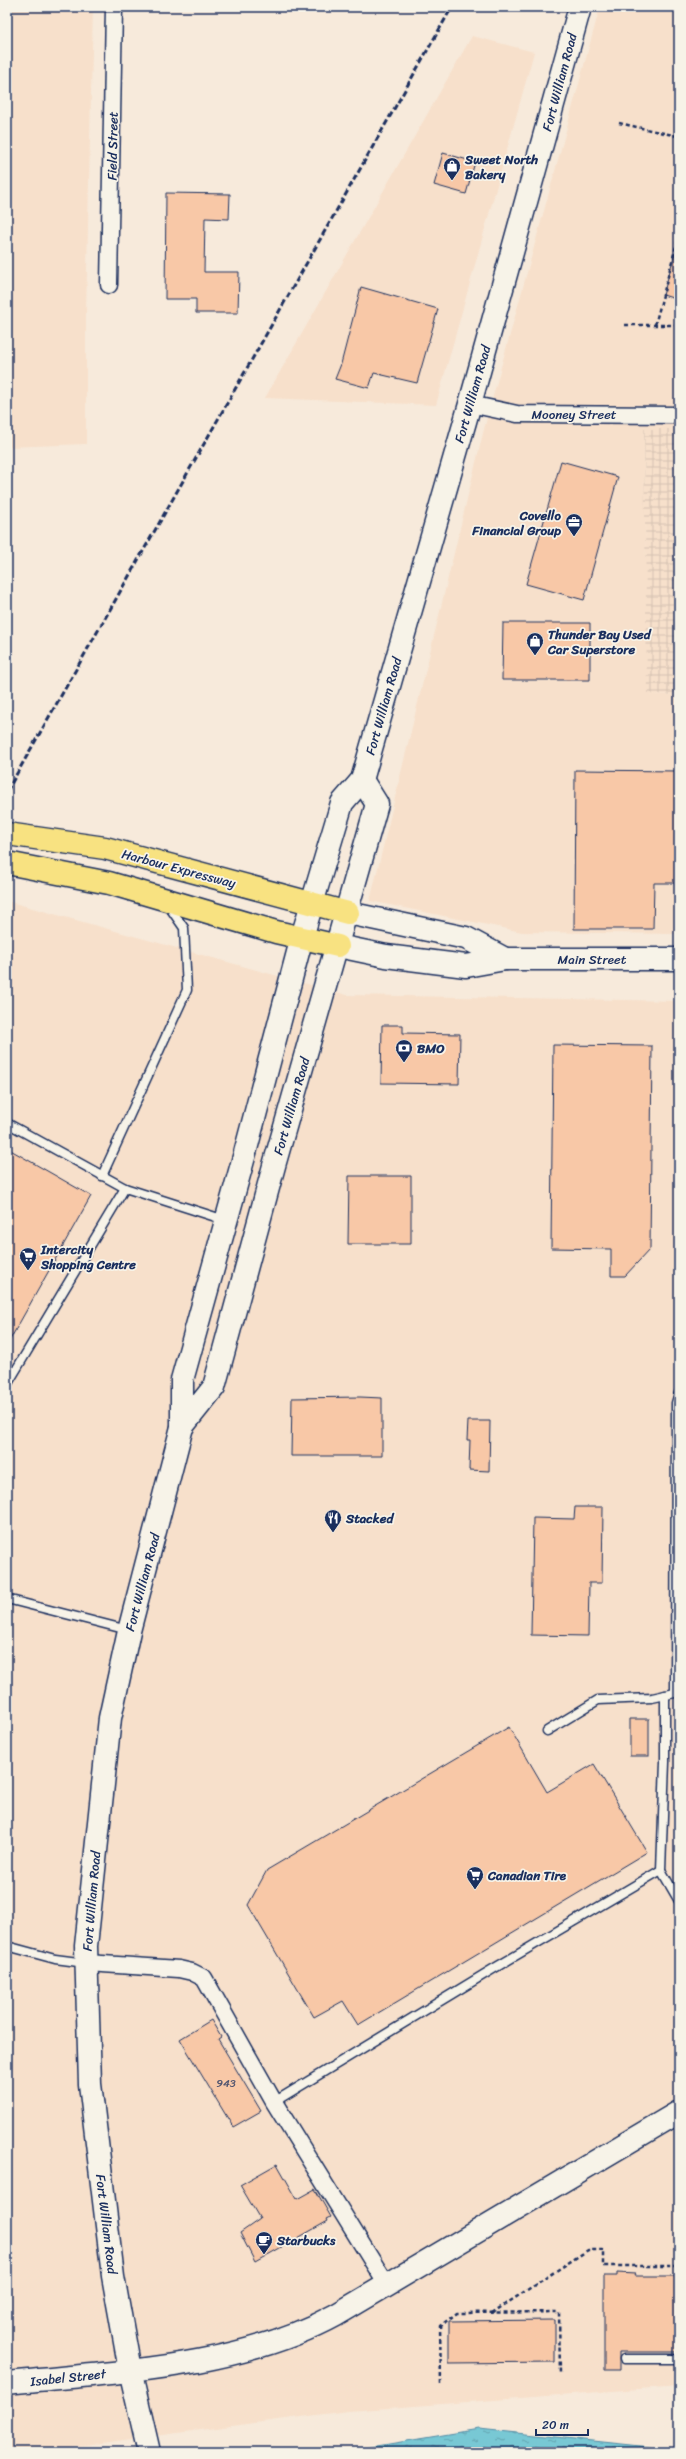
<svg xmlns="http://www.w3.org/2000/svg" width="686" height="2459" viewBox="0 0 686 2459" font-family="Sriracha,sans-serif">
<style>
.built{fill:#f7e0cb}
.industrial{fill:url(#industrial-grid)}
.water{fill:url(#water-ripples);stroke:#538ba5}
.building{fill:#f8c8a7;stroke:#1b2f5e}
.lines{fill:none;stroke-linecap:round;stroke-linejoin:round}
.lane-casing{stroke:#1b2f5e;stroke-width:11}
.street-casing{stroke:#1b2f5e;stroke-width:19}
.secondary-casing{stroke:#1b2f5e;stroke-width:25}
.primary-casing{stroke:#1b2f5e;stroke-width:25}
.path{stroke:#1b2f5e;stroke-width:2.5;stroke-dasharray:4 3;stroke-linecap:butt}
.lane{stroke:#f7f3e8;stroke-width:8}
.street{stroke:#f7f3e8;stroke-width:16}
.secondary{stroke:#f7f3e8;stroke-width:22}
.primary{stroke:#f8e281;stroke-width:22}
.rail{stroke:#1b2f5e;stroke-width:3;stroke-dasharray:6 3;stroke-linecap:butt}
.labels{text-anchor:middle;stroke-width:3.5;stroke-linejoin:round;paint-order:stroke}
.number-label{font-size:11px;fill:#525570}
.street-label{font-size:13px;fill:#1b2f5e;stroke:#f7f3e8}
.poi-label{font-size:13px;font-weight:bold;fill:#1b2f5e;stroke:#f7f3e8;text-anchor:start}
</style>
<defs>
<pattern id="industrial-grid" width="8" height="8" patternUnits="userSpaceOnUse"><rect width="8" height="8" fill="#f7e0cb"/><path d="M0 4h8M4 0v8" fill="none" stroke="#d3c0b1"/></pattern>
<pattern id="water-ripples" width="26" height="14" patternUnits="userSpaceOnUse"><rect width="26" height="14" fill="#78c8d4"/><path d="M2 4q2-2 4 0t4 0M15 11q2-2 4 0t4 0" fill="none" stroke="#62a3af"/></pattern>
</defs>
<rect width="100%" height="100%" fill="#f7eadb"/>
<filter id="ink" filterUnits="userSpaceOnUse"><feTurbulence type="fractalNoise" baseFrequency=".025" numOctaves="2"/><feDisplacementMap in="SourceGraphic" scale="8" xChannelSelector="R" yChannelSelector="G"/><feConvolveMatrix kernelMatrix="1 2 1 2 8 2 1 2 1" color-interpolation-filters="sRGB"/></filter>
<g filter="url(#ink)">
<g class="built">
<polygon points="7,7 93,7 86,314 86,444 7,447"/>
<polygon points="600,7 679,7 679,429 644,429 648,694 679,695 679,934 522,932 370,901 484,429"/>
<polygon points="472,36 534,52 436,405 265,398"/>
<polygon points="7,901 347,995 679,1001 679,2386 348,2411 31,2452 7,2452"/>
</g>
<polygon class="industrial" points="644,429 679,429 679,695 647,694"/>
<polygon class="water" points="479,2429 679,2450 679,2452 341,2452"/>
<g class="building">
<polygon points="443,153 475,162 466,194 434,185"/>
<polygon points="166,193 230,194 229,219 205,218 204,272 239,272 238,313 196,313 196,299 165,299"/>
<polygon points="675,253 679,253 679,300 663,295"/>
<polygon points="361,287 438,309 417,383 374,373 369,388 335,379 341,364"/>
<polygon points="561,461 618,477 584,600 526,584"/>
<polygon points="503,623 590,623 590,680 502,680"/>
<polygon points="575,770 679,771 679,883 654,883 653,929 574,929"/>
<polygon points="382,1025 403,1025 403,1033 460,1034 459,1084 381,1083"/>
<polygon points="553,1045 652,1046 650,1249 625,1276 611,1276 611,1249 551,1248"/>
<polygon points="7,1148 91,1196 7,1345"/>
<polygon points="349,1176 411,1176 411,1244 348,1244"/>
<polygon points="360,1397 382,1398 382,1456 291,1456 292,1398"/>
<polygon points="468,1421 490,1421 489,1471 469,1470 470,1440 467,1440"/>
<polygon points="575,1507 603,1507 602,1583 589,1583 588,1636 531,1635 533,1518 574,1519"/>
<rect x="630" y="1719" width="19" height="37"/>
<polygon points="509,1727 547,1792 594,1764 647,1852 358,2025 343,2001 314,2017 248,1905 267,1870"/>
<polygon points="211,2020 221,2037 218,2039 261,2111 233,2127 180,2039"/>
<polygon points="277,2164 297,2199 315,2189 331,2217 327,2219 328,2221 255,2262 240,2233 260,2219 240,2185"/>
<polygon points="617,2273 635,2274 634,2276 679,2276 679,2352 619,2352 619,2370 604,2370 604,2276 617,2276"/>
<polygon points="555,2320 555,2362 449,2363 449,2321"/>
</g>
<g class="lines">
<g class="lane-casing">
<g id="lane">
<polyline points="7,1123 125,1188 225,1220"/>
<polyline points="102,1176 187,990 184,928 168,905"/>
<polyline points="7,1385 125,1188"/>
<polyline points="7,1599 128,1630"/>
<polyline points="547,1731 598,1700 652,1698 675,1693 676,1403 679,1393"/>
<polyline points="661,1870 665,1762 665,1695"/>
<polyline points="7,1946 55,1959 86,1963"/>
<polyline points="274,2102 493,1969 661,1870 679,1901"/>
<polyline points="624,2359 679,2359"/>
</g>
</g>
<g class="street-casing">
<g id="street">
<polyline points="109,285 114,7"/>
<polyline points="470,404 517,414 679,415"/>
<polyline points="87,1963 179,1969 192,1972 204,1978 274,2102 387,2285"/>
</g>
</g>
<g class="secondary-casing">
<g id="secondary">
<polyline points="348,913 466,938 505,959"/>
<polyline points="338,946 386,956 466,966 505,959 679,959"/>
<polyline points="182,1427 214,1387 275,1162 377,804 362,780"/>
<path d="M7 2383C115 2372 239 2368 336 2315L679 2112"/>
<polyline points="149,2452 130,2370 113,2276 90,2084 86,1946 110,1718 129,1631 182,1427 182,1380 245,1153 302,937 342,803 362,780 470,404 580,7"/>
</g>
</g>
<g class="primary-casing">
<g id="primary">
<polyline points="7,834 105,848 348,913"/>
<polyline points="7,863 109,883 276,932 338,946"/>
</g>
</g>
<g class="path">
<polyline points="619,123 677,136"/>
<polyline points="676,130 679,131"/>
<polyline points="625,325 679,325"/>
<polyline points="655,325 679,235"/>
<polyline points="492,2313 588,2250 603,2250 603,2266 679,2266"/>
<polyline points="441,2384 440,2326 457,2313 559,2312 560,2375"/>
</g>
<use href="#lane" class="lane"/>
<use href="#street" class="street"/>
<use href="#secondary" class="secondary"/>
<use href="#primary" class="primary"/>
<polyline class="rail" points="7,791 452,7"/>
</g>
</g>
<defs>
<g id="shop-pin" transform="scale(0.9)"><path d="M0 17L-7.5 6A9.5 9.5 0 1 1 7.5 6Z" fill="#1b2f5e" stroke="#f7f3e8"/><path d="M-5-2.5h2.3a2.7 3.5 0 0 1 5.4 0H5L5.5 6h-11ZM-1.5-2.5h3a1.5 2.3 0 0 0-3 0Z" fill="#fff"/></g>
<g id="office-pin" transform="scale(0.9)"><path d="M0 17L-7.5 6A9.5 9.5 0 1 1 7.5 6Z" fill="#1b2f5e" stroke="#f7f3e8"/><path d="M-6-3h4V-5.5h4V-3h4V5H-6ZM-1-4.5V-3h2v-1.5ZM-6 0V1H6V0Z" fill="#fff"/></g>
<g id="bank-pin" transform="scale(0.9)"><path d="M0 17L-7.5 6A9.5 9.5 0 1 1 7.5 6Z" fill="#1b2f5e" stroke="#f7f3e8"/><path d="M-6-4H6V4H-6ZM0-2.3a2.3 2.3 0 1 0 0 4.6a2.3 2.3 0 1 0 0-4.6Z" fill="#fff"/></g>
<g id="supermarket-pin" transform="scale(0.9)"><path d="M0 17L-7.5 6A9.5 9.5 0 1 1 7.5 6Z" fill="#1b2f5e" stroke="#f7f3e8"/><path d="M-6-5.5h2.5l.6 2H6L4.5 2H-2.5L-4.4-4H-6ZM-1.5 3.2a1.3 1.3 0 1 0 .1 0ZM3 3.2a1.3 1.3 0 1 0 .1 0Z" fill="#fff"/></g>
<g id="restaurant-pin" transform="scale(0.9)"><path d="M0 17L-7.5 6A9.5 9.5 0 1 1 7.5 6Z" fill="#1b2f5e" stroke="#f7f3e8"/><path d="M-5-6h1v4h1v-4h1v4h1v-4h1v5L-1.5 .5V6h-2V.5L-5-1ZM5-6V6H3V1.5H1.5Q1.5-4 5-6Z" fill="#fff"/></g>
<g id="cafe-pin" transform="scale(0.9)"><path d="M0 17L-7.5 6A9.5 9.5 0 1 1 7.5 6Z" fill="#1b2f5e" stroke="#f7f3e8"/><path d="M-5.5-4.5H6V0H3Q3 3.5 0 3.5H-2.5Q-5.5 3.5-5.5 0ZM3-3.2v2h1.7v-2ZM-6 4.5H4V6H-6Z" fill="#fff"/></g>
</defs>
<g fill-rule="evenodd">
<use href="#shop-pin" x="452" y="166"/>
<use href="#office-pin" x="574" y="522"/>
<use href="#shop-pin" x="535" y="641"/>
<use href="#bank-pin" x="404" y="1048"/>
<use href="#supermarket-pin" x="28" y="1256"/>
<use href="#restaurant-pin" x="333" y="1518"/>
<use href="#supermarket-pin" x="475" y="1875"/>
<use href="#cafe-pin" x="264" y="2240"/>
</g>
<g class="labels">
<g class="number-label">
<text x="226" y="2087">943</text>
</g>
<g class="street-label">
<text transform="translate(559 82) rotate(-75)" y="5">Fort William Road</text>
<text transform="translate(112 146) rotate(-89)" y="5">Field Street</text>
<text transform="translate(472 394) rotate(-74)" y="5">Fort William Road</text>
<text x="574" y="419">Mooney Street</text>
<text transform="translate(383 706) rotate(-74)" y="5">Fort William Road</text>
<text transform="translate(179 868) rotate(15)" y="5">Harbour Expressway</text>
<text x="592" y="964">Main Street</text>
<text transform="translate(291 1106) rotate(-74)" y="5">Fort William Road</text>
<text transform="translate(142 1582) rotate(-75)" y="5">Fort William Road</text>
<text transform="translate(91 1901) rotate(-85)" y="5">Fort William Road</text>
<text transform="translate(107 2224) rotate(83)" y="5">Fort William Road</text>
<text transform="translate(68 2377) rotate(-6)" y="5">Isabel Street</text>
</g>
<g class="poi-label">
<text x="465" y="164">Sweet North<tspan x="465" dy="15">Bakery</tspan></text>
<text x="561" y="520" text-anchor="end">Covello<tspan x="561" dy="15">Financial Group</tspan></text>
<text x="548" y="639">Thunder Bay Used<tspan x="548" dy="15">Car Superstore</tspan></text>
<text x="417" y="1053">BMO</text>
<text x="41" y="1254">Intercity<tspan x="41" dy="15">Shopping Centre</tspan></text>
<text x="346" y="1523">Stacked</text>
<text x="488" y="1880">Canadian Tire</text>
<text x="277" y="2245">Starbucks</text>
</g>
</g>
<rect width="686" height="2459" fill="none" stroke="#f7f3e8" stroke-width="24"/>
<rect x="12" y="12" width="662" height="2435" fill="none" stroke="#1b2f5e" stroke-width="1.5" filter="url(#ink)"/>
<path d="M536 2429v6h52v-6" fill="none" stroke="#1b2f5e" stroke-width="2"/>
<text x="542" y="2429" font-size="12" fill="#1b2f5e" stroke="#f7f3e8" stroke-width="3" paint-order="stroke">20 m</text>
</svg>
